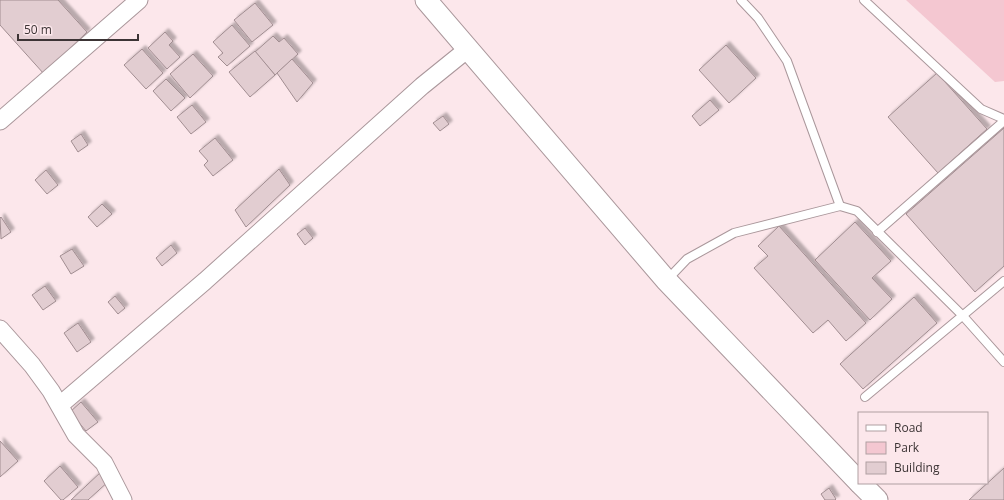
<svg xmlns="http://www.w3.org/2000/svg" width="1004" height="500" viewBox="0 0 1004 500" font-family="'Open Sans',sans-serif">
<style>
.green{fill:#f4c7d1}
.building{fill:#e2cdd1;stroke:#a18d91;filter:url(#shadow)}
.lines{fill:none;stroke-linecap:round;stroke-linejoin:round}
.service-casing{stroke:#aa979b;stroke-width:10}
.minor-casing{stroke:#aa979b;stroke-width:19}
.tertiary-casing{stroke:#aa979b;stroke-width:23}
.service{stroke:#fff;stroke-width:8}
.minor{stroke:#fff;stroke-width:17}
.tertiary{stroke:#fff;stroke-width:21}
</style>
<defs>
<filter id="shadow"><feDropShadow dx="3.5" dy="-3.5" stdDeviation="1" flood-color="#0004"/></filter>
</defs>
<rect width="100%" height="100%" fill="#fce7eb"/>
<polygon class="green" points="906,0 1004,0 1004,81 995,82"/>
<g class="building">
<polygon points="0,0 58,0 87,32 44,74 0,25"/>
<polygon points="255,3 273,25 252,42 234,20"/>
<polygon points="232,25 250,46 227,66 218,57 223,53 213,42"/>
<polygon points="165,32 173,41 169,45 180,57 167,69 148,48"/>
<polygon points="273,36 279,42 284,38 298,54 275,75 255,52"/>
<polygon points="726,45 756,78 729,103 699,70"/>
<polygon points="142,49 163,73 146,89 124,65"/>
<polygon points="255,51 275,75 250,97 229,72"/>
<polygon points="193,54 213,76 190,98 170,74"/>
<polygon points="292,59 313,83 297,102 277,73"/>
<polygon points="937,73 987,129 938,173 888,117"/>
<polygon points="166,79 185,98 171,111 153,91"/>
<polygon points="710,100 719,110 700,126 692,116"/>
<polygon points="192,105 206,122 191,134 177,117"/>
<polygon points="443,116 449,124 440,131 433,123"/>
<polygon points="1004,128 1004,266 975,292 906,214"/>
<polygon points="81,134 88,145 78,152 71,141"/>
<polygon points="215,138 233,160 213,176 204,165 208,161 199,151"/>
<polygon points="279,169 290,185 246,227 235,210"/>
<polygon points="46,170 58,185 47,194 35,180"/>
<polygon points="102,204 112,214 97,227 88,217"/>
<polygon points="1,217 11,232 1,239 0,218"/>
<polygon points="855,222 891,261 872,278 892,299 870,320 815,260"/>
<polygon points="779,226 866,323 846,341 828,320 813,333 754,268 768,256 758,246"/>
<polygon points="305,228 313,238 305,245 297,234"/>
<polygon points="171,245 177,253 162,266 156,258"/>
<polygon points="72,249 84,266 71,274 60,256"/>
<polygon points="45,286 56,301 43,310 32,295"/>
<polygon points="115,296 125,308 118,314 108,302"/>
<polygon points="914,297 937,323 863,389 840,364"/>
<polygon points="78,323 91,342 77,352 64,333"/>
<polygon points="81,402 98,422 86,431 70,412"/>
<polygon points="0,441 18,461 0,477"/>
<polygon points="60,466 78,487 63,500 61,500 44,481"/>
<polygon points="1004,468 1004,500 969,500"/>
<polygon points="102,471 110,480 88,500 71,500"/>
<polygon points="829,488 836,499 835,500 825,500 821,494"/>
</g>
<g class="lines">
<g class="service-casing">
<g id="service">
<polyline points="741,0 758,18 787,61 840,206"/>
<polyline points="864,0 981,109 1004,119"/>
<polyline points="877,232 1004,121"/>
<polyline points="667,280 687,259 734,233 840,206 857,211 963,316 1004,362"/>
<polyline points="865,397 1004,281"/>
</g>
</g>
<g class="minor-casing">
<g id="minor">
<polyline points="0,121 139,0"/>
<polyline points="0,329 32,365 51,391 76,435 104,463 123,500"/>
<polyline points="60,405 205,281 422,86 469,48"/>
</g>
</g>
<g class="tertiary-casing">
<g id="tertiary">
<polyline points="426,0 666,280 859,482"/>
<polyline points="860,483 877,500"/>
</g>
</g>
<use href="#service" class="service"/>
<use href="#minor" class="minor"/>
<use href="#tertiary" class="tertiary"/>
</g>
<rect x="858" y="412" width="130" height="72" fill="#fce7eb" stroke="#af9fa2"/>
<rect x="866" y="425" width="20" height="6" fill="#ffffff" stroke="#af9fa2"/>
<text x="894" y="432" font-size="12" fill="#3c3435">Road</text>
<rect x="866" y="442" width="20" height="12" fill="#f4c7d1" stroke="#af9fa2"/>
<text x="894" y="452" font-size="12" fill="#3c3435">Park</text>
<rect x="866" y="462" width="20" height="12" fill="#e2cdd1" stroke="#af9fa2"/>
<text x="894" y="472" font-size="12" fill="#3c3435">Building</text>
<path d="M18 34v6h120v-6" fill="none" stroke="#3c3435" stroke-width="2"/>
<text x="24" y="34" font-size="12" fill="#3c3435" stroke="#fce7eb" stroke-width="3" paint-order="stroke">50 m</text>
</svg>
